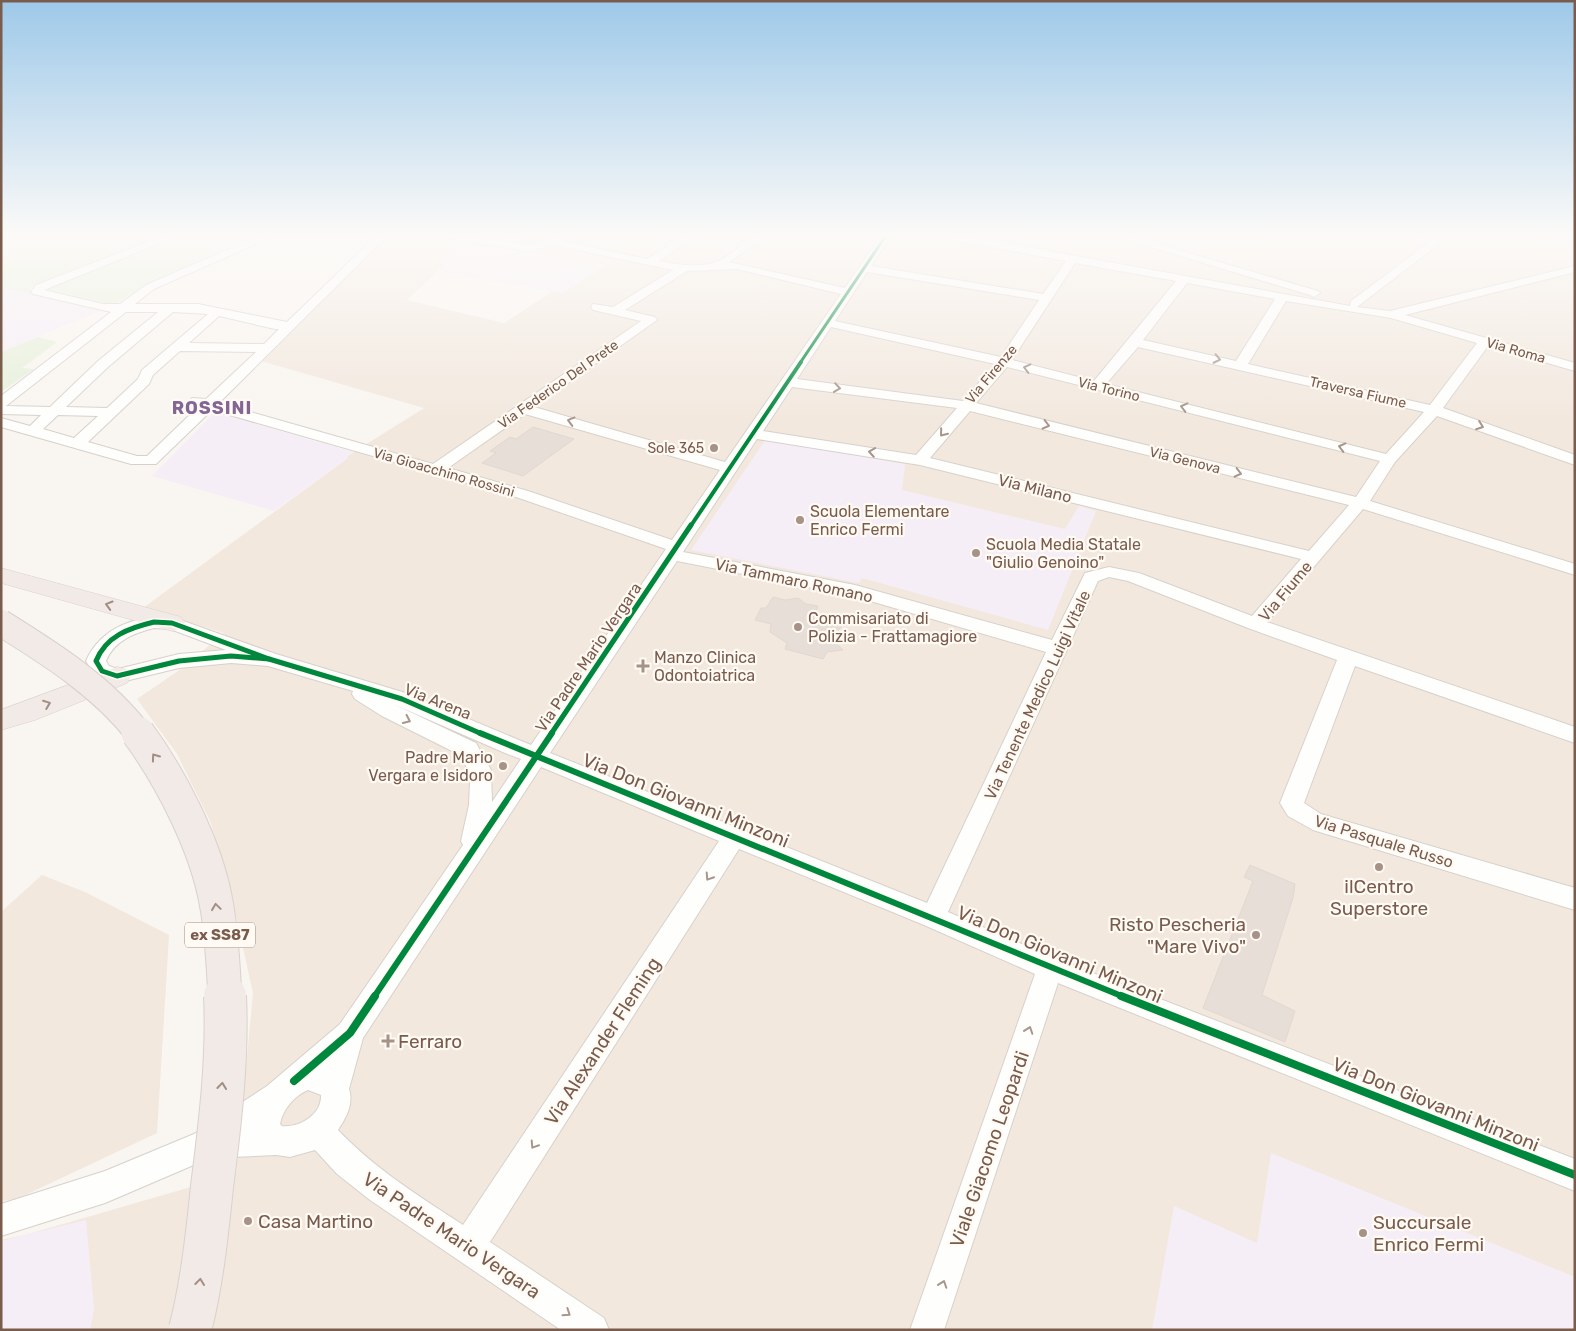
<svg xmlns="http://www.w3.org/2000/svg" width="1576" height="1331" viewBox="0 0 1576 1331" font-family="Rubik,sans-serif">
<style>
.residential{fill:#f2e8de}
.education{fill:#f6eef6}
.green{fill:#e7f0db}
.building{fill:#e6ded7;stroke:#e2d8d2}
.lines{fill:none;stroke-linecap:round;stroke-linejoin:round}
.minor-casing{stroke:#d7d1cb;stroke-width:2}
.highway-casing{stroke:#dad1cc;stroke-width:1}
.minor{fill:#fefefd;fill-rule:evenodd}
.highway{fill:#f2eae7;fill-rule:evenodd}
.highway-bridge-far2-casing{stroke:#dad1cc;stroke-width:28;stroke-linecap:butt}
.highway-bridge-far1-casing{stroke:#dad1cc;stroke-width:35;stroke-linecap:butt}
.highway-bridge-casing{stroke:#dad1cc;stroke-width:44;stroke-linecap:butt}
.highway-bridge-far2{stroke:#f2eae7;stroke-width:26}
.highway-bridge-far1{stroke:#f2eae7;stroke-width:33}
.highway-bridge{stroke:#f2eae7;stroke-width:42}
.cycleway-far4-casing{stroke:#fffaf3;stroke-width:5}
.cycleway-far3-casing{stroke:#fffaf3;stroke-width:6}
.cycleway-far2-casing{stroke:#fffaf3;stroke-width:8}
.cycleway-far1-casing{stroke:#fffaf3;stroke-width:9}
.cycleway-casing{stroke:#fffaf3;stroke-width:11}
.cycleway-far4{stroke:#00873e;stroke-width:3}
.cycleway-far3{stroke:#00873e;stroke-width:4}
.cycleway-far2{stroke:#00873e;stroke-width:5}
.cycleway-far1{stroke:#00873e;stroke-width:6}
.cycleway{stroke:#00873e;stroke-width:8}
.oneway{stroke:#a8958b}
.oneway2{stroke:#a48e83}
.poi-dot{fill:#a69286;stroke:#fffaf3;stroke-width:2}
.labels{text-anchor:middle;stroke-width:4.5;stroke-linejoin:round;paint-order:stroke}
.far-street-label{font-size:14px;fill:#7a5c4d;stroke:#fffaf3}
.far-poi-label{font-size:14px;fill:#7a5c4d;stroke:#fffaf3;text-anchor:end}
.shield{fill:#fffaf3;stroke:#a28b7f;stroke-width:1}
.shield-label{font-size:15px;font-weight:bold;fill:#7a5c4d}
.street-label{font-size:16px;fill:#7a5c4d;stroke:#fffaf3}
.poi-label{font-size:16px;fill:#7a5c4d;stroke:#fffaf3;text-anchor:start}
.far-district-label{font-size:18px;font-weight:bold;letter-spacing:1px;fill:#846695;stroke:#fffaf3}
.near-street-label{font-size:19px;fill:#7a5c4d;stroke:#fffaf3}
.near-poi-label{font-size:19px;fill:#7a5c4d;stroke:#fffaf3;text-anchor:start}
</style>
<rect width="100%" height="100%" fill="#f9f5f0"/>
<g class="residential">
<polygon points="391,234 421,234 468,243 407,300 504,323 553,291 563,293 605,265 504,248 530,234 1575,234 1575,1330 1,1330 1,1240 25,1235 236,1174 253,993 236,916 211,823 177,754 137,699 181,669 224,633 143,608 348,458 346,457 424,408 261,361"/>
<polygon points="42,875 85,892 169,935 157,1133 17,1199 1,1201 1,912"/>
</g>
<g class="education">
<polygon points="468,243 504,248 606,266 563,293 436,272"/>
<polygon points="1,287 31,294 100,311 1,352"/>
<polygon points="215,412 353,452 346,457 348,458 274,511 152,476"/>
<polygon points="766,439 905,464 902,490 1065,529 1079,506 1096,511 1048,630 862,578 859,583 691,550"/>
<polygon points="1271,1153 1575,1277 1575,1330 1152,1330 1174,1206 1257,1243"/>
<polygon points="86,1220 94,1309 90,1330 1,1330 1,1241"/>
</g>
<g class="green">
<polygon points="1,234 172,234 35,285 30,289 31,294 1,287"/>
<polygon points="184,234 232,234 246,237 249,242 153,282 113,305 46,289 49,285"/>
<polygon points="38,337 57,342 22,368 34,369 1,392 1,352"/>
</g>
<g class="building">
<polygon points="533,427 574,439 523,476 482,463 496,453 490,451 510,437 516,439"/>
<polygon points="773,597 785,600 798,598 806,604 818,606 813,619 833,613 843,624 832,639 843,650 827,652 823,659 785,649 787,643 770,632 771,624 755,620 761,608 766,608"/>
<polygon points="1250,865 1295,884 1293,898 1262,995 1295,1011 1285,1042 1203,1008 1253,881 1244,877"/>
</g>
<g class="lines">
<g class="minor-casing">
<g id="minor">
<path d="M168 234H183L44 290 103 304H120L146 285 264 234H279L154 289 135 304H198L287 322 378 234H389L219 403 433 464 641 321 593 310 591 307 593 304 613 307 673 270 553 245 529 251 437 237 432 234H459L529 245 549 240 558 234H569L562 241 647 259 676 240 655 234H698L659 261C675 264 696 268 713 263 734 257 745 234 770 234L729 262 845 288 882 234H892L871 266 1043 294 1066 261 936 237 931 234H955L1350 306 1351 301 1427 244 1390 234H1411L1433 239 1440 234H1452L1357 307 1390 311 1575 266V272L1405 315 1575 363V371L1488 346 1443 408 1575 455V465L1437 416 1395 462 1370 501 1575 564V575L1363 509 1267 622 1575 727V743L1355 666 1304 803 1321 814 1575 888V910L1313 830 1288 816 1280 803 1337 660 1248 628 1128 581 1109 577 1098 581 948 912 1059 960 1575 1159V1191L1058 983 944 1330H910L1035 974 924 925 739 849 490 1242 604 1318 609 1330H561L370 1200 337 1174 315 1150 290 1157 276 1155 210 1158 105 1203 1 1236V1204L105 1171 194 1134 267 1086 340 1024 463 845 461 841 469 805 470 781 468 770 460 755 382 716 355 699 352 694 353 691 268 666 231 663 179 668 117 683 95 676 86 661C101 627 137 615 172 617L276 654 409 694 531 745 666 549 516 497 212 410 156 464H131L1 427V418L30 426 41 415 1 414V396L111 312 33 294 31 292 36 285ZM1075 263 1176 281 1094 381 1012 360ZM737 269 841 294 725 462 534 407 657 320 655 317 625 310 687 271ZM867 272 1039 300 1001 357 835 321ZM1187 283 1275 299 1236 361 1143 340ZM1286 301 1391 318 1477 343 1430 405 1248 364ZM126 312H158L98 361 50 407 6 406ZM173 312 208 314 142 370 138 379 107 408 66 407 108 367ZM219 316 275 329H279L264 344 189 343ZM831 327 995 364 963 401 797 379ZM1138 347 1424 412 1386 454 1106 384ZM180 351 256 352 206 399 192 398 190 401 199 406 147 456H137L88 442 149 384 153 375ZM1007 367 1380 461 1356 497 976 403ZM792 387 957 408 916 455 763 431ZM970 411 1349 505 1309 551 930 458ZM525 414 720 470 672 540 528 491 448 468ZM58 415 98 416 74 438 43 429ZM757 439 920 465 1301 559 1252 616 1139 573 1109 567 1085 573 1052 640 855 585 683 552ZM677 561 853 596 1046 652 927 903 550 753ZM154 628 170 629 226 650 179 654 118 669 109 666 106 661C114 641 134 633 154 628ZM393 704 505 753 521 759 492 802 491 770 476 743ZM541 767 719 841 463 1225C419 1196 375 1169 338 1130 346 1118 354 1104 349 1089L363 1038ZM308 1090 321 1095C322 1114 300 1128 282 1126L280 1124C283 1109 294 1096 308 1090Z"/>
<polygon points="1107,234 1124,234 1318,291 1320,293 1314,297 1310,295"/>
<polygon points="1559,234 1575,234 1575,240 1560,236"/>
</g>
</g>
<g class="highway-casing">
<g id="highway">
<polygon points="1,568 181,617 185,623 181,629 172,631 1,583"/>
<polygon points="117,667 127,669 131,676 127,683 35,720 1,730 1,710"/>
</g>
</g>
<use href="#minor" class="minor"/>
<use href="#highway" class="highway"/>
<g class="highway-bridge-far2-casing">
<path id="highway-bridge-far2" d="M1 623C51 654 103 687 139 734"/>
</g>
<g class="highway-bridge-far1-casing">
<path id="highway-bridge-far1" d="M138 733C171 778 206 846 216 902 222 933 223 965 225 997"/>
</g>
<g class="highway-bridge-casing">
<path id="highway-bridge" d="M190 1330C202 1283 207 1235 212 1187 220 1124 228 1059 225 996"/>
</g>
<use href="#highway-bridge-far2" class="highway-bridge-far2"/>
<use href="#highway-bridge-far1" class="highway-bridge-far1"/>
<use href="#highway-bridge" class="highway-bridge"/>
<g class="cycleway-far4-casing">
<polyline id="cycleway-far4" points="800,363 887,234"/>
</g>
<g class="cycleway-far3-casing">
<polyline id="cycleway-far3" points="690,527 801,362"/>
</g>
<g class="cycleway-far2-casing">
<g id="cycleway-far2">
<path d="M154 622 172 623 269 659 231 656 179 661 117 676 102 671 96 661C106 636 129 628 154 622Z"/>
<polyline points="269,659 402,699 482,734"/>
<polyline points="551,734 691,525"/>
</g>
</g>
<g class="cycleway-far1-casing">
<g id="cycleway-far1">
<polyline points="480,733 1124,997"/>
<polyline points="374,997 552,733"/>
</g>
</g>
<g class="cycleway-casing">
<g id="cycleway">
<polyline points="1121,996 1575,1175"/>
<polyline points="294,1081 350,1033 375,996"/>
</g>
</g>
<use href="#cycleway-far4" class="cycleway-far4"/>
<use href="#cycleway-far3" class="cycleway-far3"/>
<use href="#cycleway-far2" class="cycleway-far2"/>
<use href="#cycleway-far1" class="cycleway-far1"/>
<use href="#cycleway" class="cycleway"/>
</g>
<defs><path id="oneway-chevron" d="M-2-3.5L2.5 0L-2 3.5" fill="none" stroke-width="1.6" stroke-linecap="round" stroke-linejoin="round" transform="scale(1.25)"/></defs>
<g class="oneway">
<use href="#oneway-chevron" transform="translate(1217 359) rotate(12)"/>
<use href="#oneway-chevron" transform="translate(1027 368) rotate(-166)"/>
<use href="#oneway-chevron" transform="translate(837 388) rotate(8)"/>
<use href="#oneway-chevron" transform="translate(1184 407) rotate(-166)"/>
<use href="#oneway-chevron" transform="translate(571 421) rotate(-165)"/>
<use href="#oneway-chevron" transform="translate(1046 425) rotate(14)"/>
<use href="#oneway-chevron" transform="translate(1480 426) rotate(20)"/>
<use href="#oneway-chevron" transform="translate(943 433) rotate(129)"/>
<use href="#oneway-chevron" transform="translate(1342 447) rotate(-166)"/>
<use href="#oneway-chevron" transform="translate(872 452) rotate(-171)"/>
<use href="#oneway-chevron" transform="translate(1238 473) rotate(14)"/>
<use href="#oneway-chevron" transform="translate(407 720) rotate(25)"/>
<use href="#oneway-chevron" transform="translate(709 877) rotate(123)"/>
<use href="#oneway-chevron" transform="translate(1029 1030) rotate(-71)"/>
<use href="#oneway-chevron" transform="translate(534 1145) rotate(123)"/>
<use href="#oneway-chevron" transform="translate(943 1284) rotate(-71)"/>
<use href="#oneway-chevron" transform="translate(567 1313) rotate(34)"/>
</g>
<g class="oneway2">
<use href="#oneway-chevron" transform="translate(109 605) rotate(-164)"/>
<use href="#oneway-chevron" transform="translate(47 704) rotate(-21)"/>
<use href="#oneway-chevron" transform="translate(155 757) rotate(-126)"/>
<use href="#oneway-chevron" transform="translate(216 907) rotate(-98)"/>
<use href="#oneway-chevron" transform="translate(222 1086) rotate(-84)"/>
<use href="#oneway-chevron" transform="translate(200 1282) rotate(-83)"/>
</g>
<linearGradient id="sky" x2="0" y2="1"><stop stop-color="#9ec9e9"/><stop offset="0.56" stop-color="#fcfaf8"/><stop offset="1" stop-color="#fcfaf8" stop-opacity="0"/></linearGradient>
<rect width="1576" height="421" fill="url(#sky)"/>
<g class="poi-dot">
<circle cx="714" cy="448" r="5"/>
<circle cx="800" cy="520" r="5"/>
<circle cx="976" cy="553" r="5"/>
<circle cx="798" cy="627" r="5"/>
<path d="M640.5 658.5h5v5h5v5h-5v5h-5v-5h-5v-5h5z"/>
<circle cx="503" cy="766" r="5"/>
<circle cx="1379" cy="867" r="5"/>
<circle cx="1256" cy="935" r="5"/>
<path d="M385.5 1033.5h5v5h5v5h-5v5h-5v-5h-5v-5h5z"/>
<circle cx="248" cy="1221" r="5"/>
<circle cx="1363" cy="1233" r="5"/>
</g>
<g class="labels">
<g class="far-street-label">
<text transform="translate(1516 350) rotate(16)" y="5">Via Roma</text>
<text transform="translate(991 374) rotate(-50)" y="5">Via Firenze</text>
<text transform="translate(558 384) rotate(-35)" y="5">Via Federico Del Prete</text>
<text transform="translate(1109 389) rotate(14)" y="5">Via Torino</text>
<text transform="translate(1358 392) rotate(13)" y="5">Traversa Fiume</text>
<text transform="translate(1185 460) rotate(14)" y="5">Via Genova</text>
<text transform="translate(444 472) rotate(16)" y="5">Via Gioacchino Rossini</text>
</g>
<g class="far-poi-label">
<text x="704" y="453">Sole 365</text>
</g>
<rect class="shield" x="185" y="922.5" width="70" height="25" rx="4"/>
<g class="shield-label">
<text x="220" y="940">ex SS87</text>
</g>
<g class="street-label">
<text transform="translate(1035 488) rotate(14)" y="6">Via Milano</text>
<text transform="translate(794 580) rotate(12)" y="6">Via Tammaro Romano</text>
<text transform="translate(1285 591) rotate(-50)" y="6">Via Fiume</text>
<text transform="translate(588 657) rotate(-56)" y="6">Via Padre Mario Vergara</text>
<text transform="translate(1037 695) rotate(-65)" y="6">Via Tenente Medico Luigi Vitale</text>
<text transform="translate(438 701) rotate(22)" y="6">Via Arena</text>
<text transform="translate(1384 841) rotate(17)" y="6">Via Pasquale Russo</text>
</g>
<g class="poi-label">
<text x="810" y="517">Scuola Elementare<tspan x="810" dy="18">Enrico Fermi</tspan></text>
<text x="986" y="550">Scuola Media Statale<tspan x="986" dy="18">"Giulio Genoino"</tspan></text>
<text x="808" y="624">Commisariato di<tspan x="808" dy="18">Polizia - Frattamagiore</tspan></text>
<text x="654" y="663">Manzo Clinica<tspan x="654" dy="18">Odontoiatrica</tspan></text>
<text x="493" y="763" text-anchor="end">Padre Mario<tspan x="493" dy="18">Vergara e Isidoro</tspan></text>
</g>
<g class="far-district-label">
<text x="212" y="414">ROSSINI</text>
</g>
<g class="near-street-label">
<text transform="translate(686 800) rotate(22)" y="7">Via Don Giovanni Minzoni</text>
<text transform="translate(1060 954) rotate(23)" y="7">Via Don Giovanni Minzoni</text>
<text transform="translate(602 1041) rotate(-57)" y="7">Via Alexander Fleming</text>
<text transform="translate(1436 1104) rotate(22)" y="7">Via Don Giovanni Minzoni</text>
<text transform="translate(989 1149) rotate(-71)" y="7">Viale Giacomo Leopardi</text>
<text transform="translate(452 1235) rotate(34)" y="7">Via Padre Mario Vergara</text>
</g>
<g class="near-poi-label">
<text x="1379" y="893" text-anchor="middle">ilCentro<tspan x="1379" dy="22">Superstore</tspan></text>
<text x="1246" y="931" text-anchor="end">Risto Pescheria<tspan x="1246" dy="22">"Mare Vivo"</tspan></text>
<text x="398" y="1048">Ferraro</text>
<text x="258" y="1228">Casa Martino</text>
<text x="1373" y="1229">Succursale<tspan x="1373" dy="22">Enrico Fermi</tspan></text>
</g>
</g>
<rect width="1576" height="1331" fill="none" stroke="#7a5c4d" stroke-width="5"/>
</svg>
